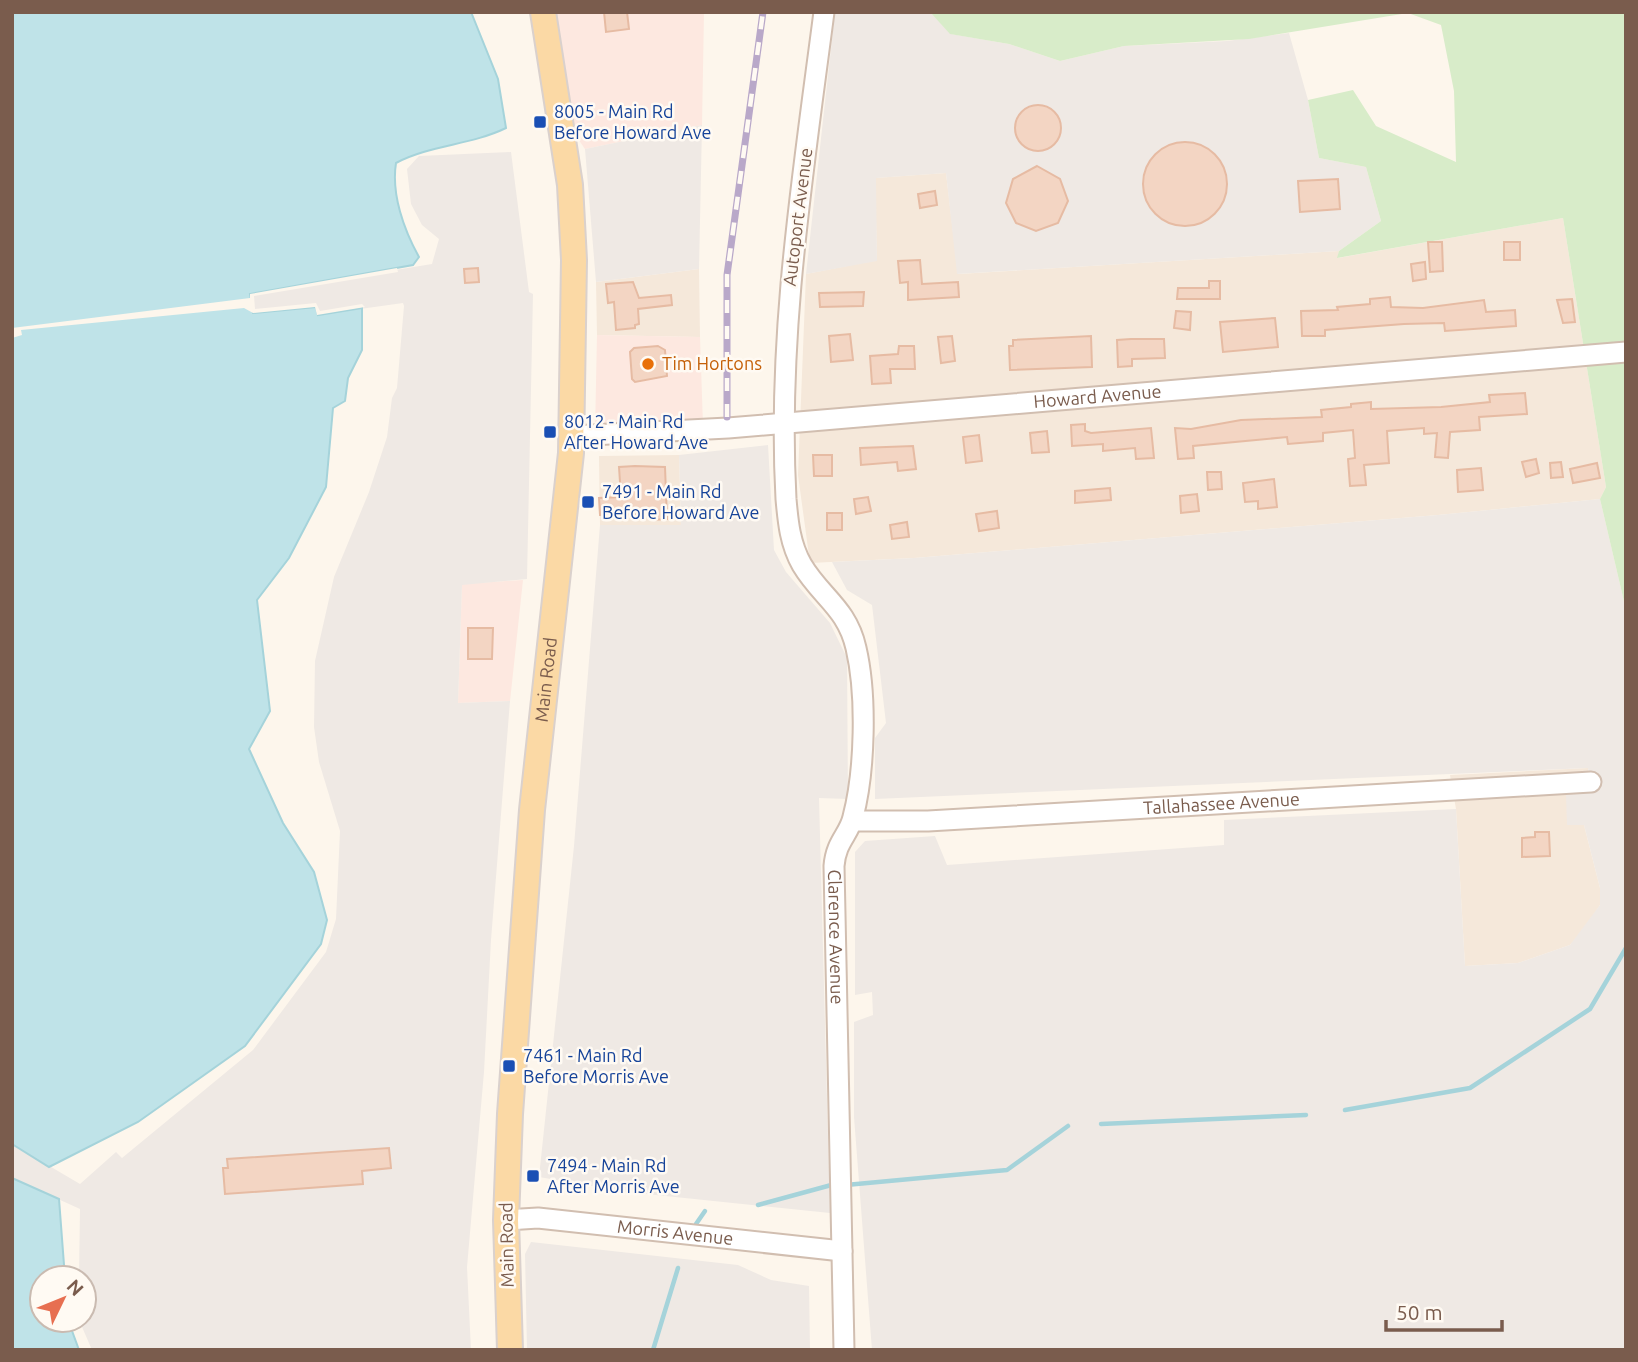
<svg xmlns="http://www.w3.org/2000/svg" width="1638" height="1362" viewBox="0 0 1638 1362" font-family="Ubuntu,sans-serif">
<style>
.residential{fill:#f5e8da}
.commercial{fill:#fde8e0}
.industrial{fill:#efe9e4}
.green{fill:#d8ecc9}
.water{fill:#bfe3e8;stroke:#a5d3da;stroke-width:2}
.pier{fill:#fdf6ec}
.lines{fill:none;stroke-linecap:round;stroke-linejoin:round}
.stream{stroke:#a5d3da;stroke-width:4.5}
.building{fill:#f3d5c3;stroke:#e6bba3;stroke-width:2}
.minor-casing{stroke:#d1beb0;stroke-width:23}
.major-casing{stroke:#dad1cd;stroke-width:28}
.minor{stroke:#fff;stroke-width:19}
.major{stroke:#fbd9a5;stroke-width:24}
.rail-casing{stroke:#b9a8c9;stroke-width:7}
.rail{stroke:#fffaf3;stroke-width:4.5;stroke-dasharray:13;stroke-linecap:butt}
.transit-dot{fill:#1a4fb4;stroke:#fffaf3;stroke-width:2.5}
.food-dot{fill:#e8710a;stroke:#fffaf3;stroke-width:2.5}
.labels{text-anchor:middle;stroke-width:5;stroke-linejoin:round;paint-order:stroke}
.transit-label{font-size:18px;fill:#164399;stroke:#fffaf3;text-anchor:start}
.street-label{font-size:18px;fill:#7a5c4d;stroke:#fffaf3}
.food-label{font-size:18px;fill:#c56008;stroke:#fffaf3;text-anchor:start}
</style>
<rect width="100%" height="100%" fill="#fdf6ec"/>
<g class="residential">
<polygon points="946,173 958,274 1339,251 1338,258 1563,218 1606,487 1600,499 1438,515 914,558 810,563 798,475 806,274 877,260 875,178"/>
<polygon points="699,269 700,337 597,335 596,282"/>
<polygon points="679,455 681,525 600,525 599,456"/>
<polygon points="1588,768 1592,791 1567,825 1584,825 1600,888 1600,905 1587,926 1570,945 1518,963 1465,966 1456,809 1450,775"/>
</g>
<g class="commercial">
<polygon points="551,12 704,12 702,125 585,149 565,120"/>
<polygon points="597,335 700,337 703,426 595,432"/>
<polygon points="523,580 510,701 458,703 462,584"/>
</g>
<g class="industrial">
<polygon points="835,12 930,12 951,34 1009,44 1060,61 1124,46 1227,41 1289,33 1308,100 1319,158 1366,167 1381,221 1339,251 957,274 946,173 876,178 877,261 806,274"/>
<polygon points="702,125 699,269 596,282 585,149"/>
<polygon points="511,152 529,292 533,294 527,579 462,585 458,703 510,701 491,940 484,1072 467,1267 471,1350 92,1350 79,1320 84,1320 84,1278 79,1278 80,1209 12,1178 12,1144 80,1184 116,1152 122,1158 253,1050 326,952 336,919 340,831 319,762 314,727 315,661 334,577 369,492 387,437 392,398 397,388 404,306 403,303 317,315 316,307 253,313 244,308 250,294 432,264 439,239 422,225 411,204 407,169 419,156"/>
<polygon points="768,445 774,550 786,572 830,623 847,658 848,799 819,798 830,1213 627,1192 539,1177 574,846 600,525 681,525 679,455"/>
<polygon points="1600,499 1626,610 1626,1350 872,1350 854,1117 854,1022 873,1015 872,992 855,995 855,852 865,841 935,836 947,865 1224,845 1224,820 1456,809 1465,966 1518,963 1570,945 1600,905 1600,888 1584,825 1567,825 1566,795 1591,791 1588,768 875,799 875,738 886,723 872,605 847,590 832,562 914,558 1438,515"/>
<polygon points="531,1242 738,1265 771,1280 809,1286 810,1350 527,1350 525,1254"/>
</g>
<polygon class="green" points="930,12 1626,12 1626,610 1600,499 1606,487 1563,218 1337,258 1339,251 1381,221 1366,167 1319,158 1308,100 1353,90 1376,126 1456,162 1454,91 1441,25 1408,13 1249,39 1124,46 1060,61 1009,44 950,34"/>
<g class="water">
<path d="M12 12H471L498 79 506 128C471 145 430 145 396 163 391 194 404 230 419 257L413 265 250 294 253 313 316 307 318 315 362 308V350L348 378 345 401 333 408 326 487 289 558 257 600 270 711 249 749 283 823 314 872 327 920 321 944 245 1046 138 1122 49 1167 12 1144Z"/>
<polygon points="12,1178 59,1199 65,1278 42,1278 42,1320 68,1320 79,1350 12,1350"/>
</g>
<polygon class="pier" points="397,268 398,272 254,296 255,309 316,303 320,311 362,304 365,307 317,315 315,307 253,313 244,308 21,330 22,335 12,338 12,328 250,298 250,294"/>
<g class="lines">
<g class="stream">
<polyline points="1345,1110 1470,1088 1590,1009 1626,948"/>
<polyline points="1101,1124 1306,1115"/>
<polyline points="846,1185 1007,1170 1068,1126"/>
<polyline points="758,1205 835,1184"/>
<polyline points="696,1224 705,1211"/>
<polyline points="653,1350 678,1268"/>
</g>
</g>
<g class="building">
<polygon points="604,12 627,12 629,29 606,32"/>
<circle cx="1038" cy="128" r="23"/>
<circle cx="1185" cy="184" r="42"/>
<polygon points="1037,166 1060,179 1068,201 1058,223 1036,231 1016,223 1006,203 1013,179"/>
<polygon points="1338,179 1340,209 1300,212 1298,181"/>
<polygon points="935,191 937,205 920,208 918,194"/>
<polygon points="1428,242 1442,242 1443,271 1430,272"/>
<rect x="1504" y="242" width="16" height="18"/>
<polygon points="920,260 922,284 958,282 959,297 908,300 908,282 900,283 898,261"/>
<polygon points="1425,262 1426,279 1413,281 1411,264"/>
<polygon points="478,268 479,282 465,283 464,269"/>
<polygon points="1209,281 1220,281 1220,299 1177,299 1178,288 1209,288"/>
<polygon points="633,282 639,298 671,295 672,305 638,309 639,324 635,325 635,328 616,330 614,302 608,303 606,284"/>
<polygon points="864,292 863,306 820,307 819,293"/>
<polygon points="1390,297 1391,307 1423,308 1484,300 1486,312 1515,310 1516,326 1445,331 1444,323 1404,324 1325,330 1325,336 1302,336 1301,311 1338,310 1337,307 1370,304 1370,299"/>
<polygon points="1572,299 1575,322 1563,323 1557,300"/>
<polygon points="1176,311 1191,312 1190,330 1174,328"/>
<polygon points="1275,318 1278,347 1223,352 1220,322"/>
<polygon points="850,334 853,360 831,362 829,336"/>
<polygon points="952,336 955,361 941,363 938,337"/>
<polygon points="1091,336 1092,367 1010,370 1009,346 1013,346 1013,340"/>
<polygon points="1131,339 1164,339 1165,358 1132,359 1132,366 1118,367 1117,340"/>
<polygon points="658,346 665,350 667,376 635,382 632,379 630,352 634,348"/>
<polygon points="899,346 914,346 915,369 890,369 891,383 872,384 870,356 898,354"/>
<polygon points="1525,393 1527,414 1479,417 1480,430 1450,432 1448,458 1435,457 1437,433 1424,434 1424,428 1387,431 1389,463 1364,465 1366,485 1350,486 1348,459 1355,458 1353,430 1323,433 1323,441 1288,444 1287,437 1193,446 1194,458 1178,459 1175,428 1191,429 1241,420 1322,417 1321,410 1351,407 1351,404 1371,402 1371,409 1441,407 1490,402 1489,395"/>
<polygon points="1085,424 1085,431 1091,433 1151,428 1154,458 1136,459 1135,448 1103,451 1103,444 1072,446 1071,425"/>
<polygon points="1047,431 1049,452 1032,453 1030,433"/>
<polygon points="979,435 982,461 966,463 963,437"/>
<polygon points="913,446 916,469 898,471 897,462 861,465 860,448"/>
<polygon points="813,455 832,455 832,476 814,476"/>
<polygon points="1536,459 1539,473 1526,477 1522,462"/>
<polygon points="1561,462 1563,477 1551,478 1550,463"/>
<polygon points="1597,463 1600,478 1573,483 1570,469"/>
<polygon points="635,466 665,467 667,519 651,520 650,514 600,515 599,498 621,497 619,467"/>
<polygon points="1481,468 1483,490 1458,492 1457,470"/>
<polygon points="1207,472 1221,472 1222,489 1208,490"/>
<polygon points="1274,479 1277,507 1258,509 1258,501 1245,502 1243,483"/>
<polygon points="1110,488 1111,500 1075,503 1075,491"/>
<polygon points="1197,494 1199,511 1181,513 1180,496"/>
<polygon points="868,497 871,511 856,514 854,499"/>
<polygon points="997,511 999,528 979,531 976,514"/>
<rect x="827" y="513" width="15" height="17"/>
<polygon points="907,522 909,537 892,539 890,525"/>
<polygon points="468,628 493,628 492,659 468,659"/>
<polygon points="1535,832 1549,832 1550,856 1522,857 1522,838 1535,837"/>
<polygon points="389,1148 391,1168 362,1171 363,1184 225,1194 223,1168 228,1168 227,1159"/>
</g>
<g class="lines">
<g class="minor-casing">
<g id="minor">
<path id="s1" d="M824 12C803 174 777 335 786 499 788 522 790 544 802 565 821 597 847 608 856 648 867 695 865 771 853 817 849 835 836 841 834 866L844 1350"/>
<path id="s2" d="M571 436 728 428 1626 352"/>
<path id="s3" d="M853 821H928L1591 782"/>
<path id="s4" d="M506 1220 538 1218 842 1251"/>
</g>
</g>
<g class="major-casing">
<g id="major">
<path id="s5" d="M510 1350 506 1220 510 1114 532 810 571 453 574 260 570 185 543 12"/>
</g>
</g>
<use href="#minor" class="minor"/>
<use href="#major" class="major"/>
<g class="rail-casing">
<polyline id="rail" points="727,417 727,275 763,12"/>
</g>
<use href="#rail" class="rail"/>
</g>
<g class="transit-dot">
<rect x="533" y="115" width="14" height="14" rx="3.5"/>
<rect x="543" y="425" width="14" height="14" rx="3.5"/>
<rect x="581" y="495" width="14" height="14" rx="3.5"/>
<rect x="502" y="1059" width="14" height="14" rx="3.5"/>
<rect x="526" y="1169" width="14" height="14" rx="3.5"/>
</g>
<circle class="food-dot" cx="648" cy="364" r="7"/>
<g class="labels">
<g class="transit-label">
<text x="554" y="118">8005 - Main Rd<tspan x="554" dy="21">Before Howard Ave</tspan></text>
<text x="564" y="428">8012 - Main Rd<tspan x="564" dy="21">After Howard Ave</tspan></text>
<text x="602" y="498">7491 - Main Rd<tspan x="602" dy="21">Before Howard Ave</tspan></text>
<text x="523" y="1062">7461 - Main Rd<tspan x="523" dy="21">Before Morris Ave</tspan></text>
<text x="547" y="1172">7494 - Main Rd<tspan x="547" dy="21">After Morris Ave</tspan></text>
</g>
<g class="street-label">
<text transform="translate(798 217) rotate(-83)" y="6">Autoport Avenue</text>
<text dy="6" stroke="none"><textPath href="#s2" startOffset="528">Howard Avenue</textPath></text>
<text dy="6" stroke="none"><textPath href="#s5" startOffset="672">Main Road</textPath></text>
<text dy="6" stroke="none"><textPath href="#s3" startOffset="369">Tallahassee Avenue</textPath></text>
<text dy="6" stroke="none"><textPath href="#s1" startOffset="952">Clarence Avenue</textPath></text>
<text dy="6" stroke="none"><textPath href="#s4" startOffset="170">Morris Avenue</textPath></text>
<text transform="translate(507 1245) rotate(-91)" y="6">Main Road</text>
</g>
<g class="food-label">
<text x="662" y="370">Tim Hortons</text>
</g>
</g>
<rect width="1638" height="1362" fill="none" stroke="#7a5c4d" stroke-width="28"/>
<g transform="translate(63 1299) rotate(47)"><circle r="33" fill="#fffaf3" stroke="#cabbb1" stroke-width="2"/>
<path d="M0-5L12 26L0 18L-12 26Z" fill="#e76f51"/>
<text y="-10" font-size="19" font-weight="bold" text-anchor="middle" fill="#7a5c4d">N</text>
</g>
<path d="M1386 1320v10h116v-10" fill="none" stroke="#7a5c4d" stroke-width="3.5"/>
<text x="1396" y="1320" font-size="21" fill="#7a5c4d" stroke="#fffaf3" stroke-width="5" paint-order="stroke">50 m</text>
</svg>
